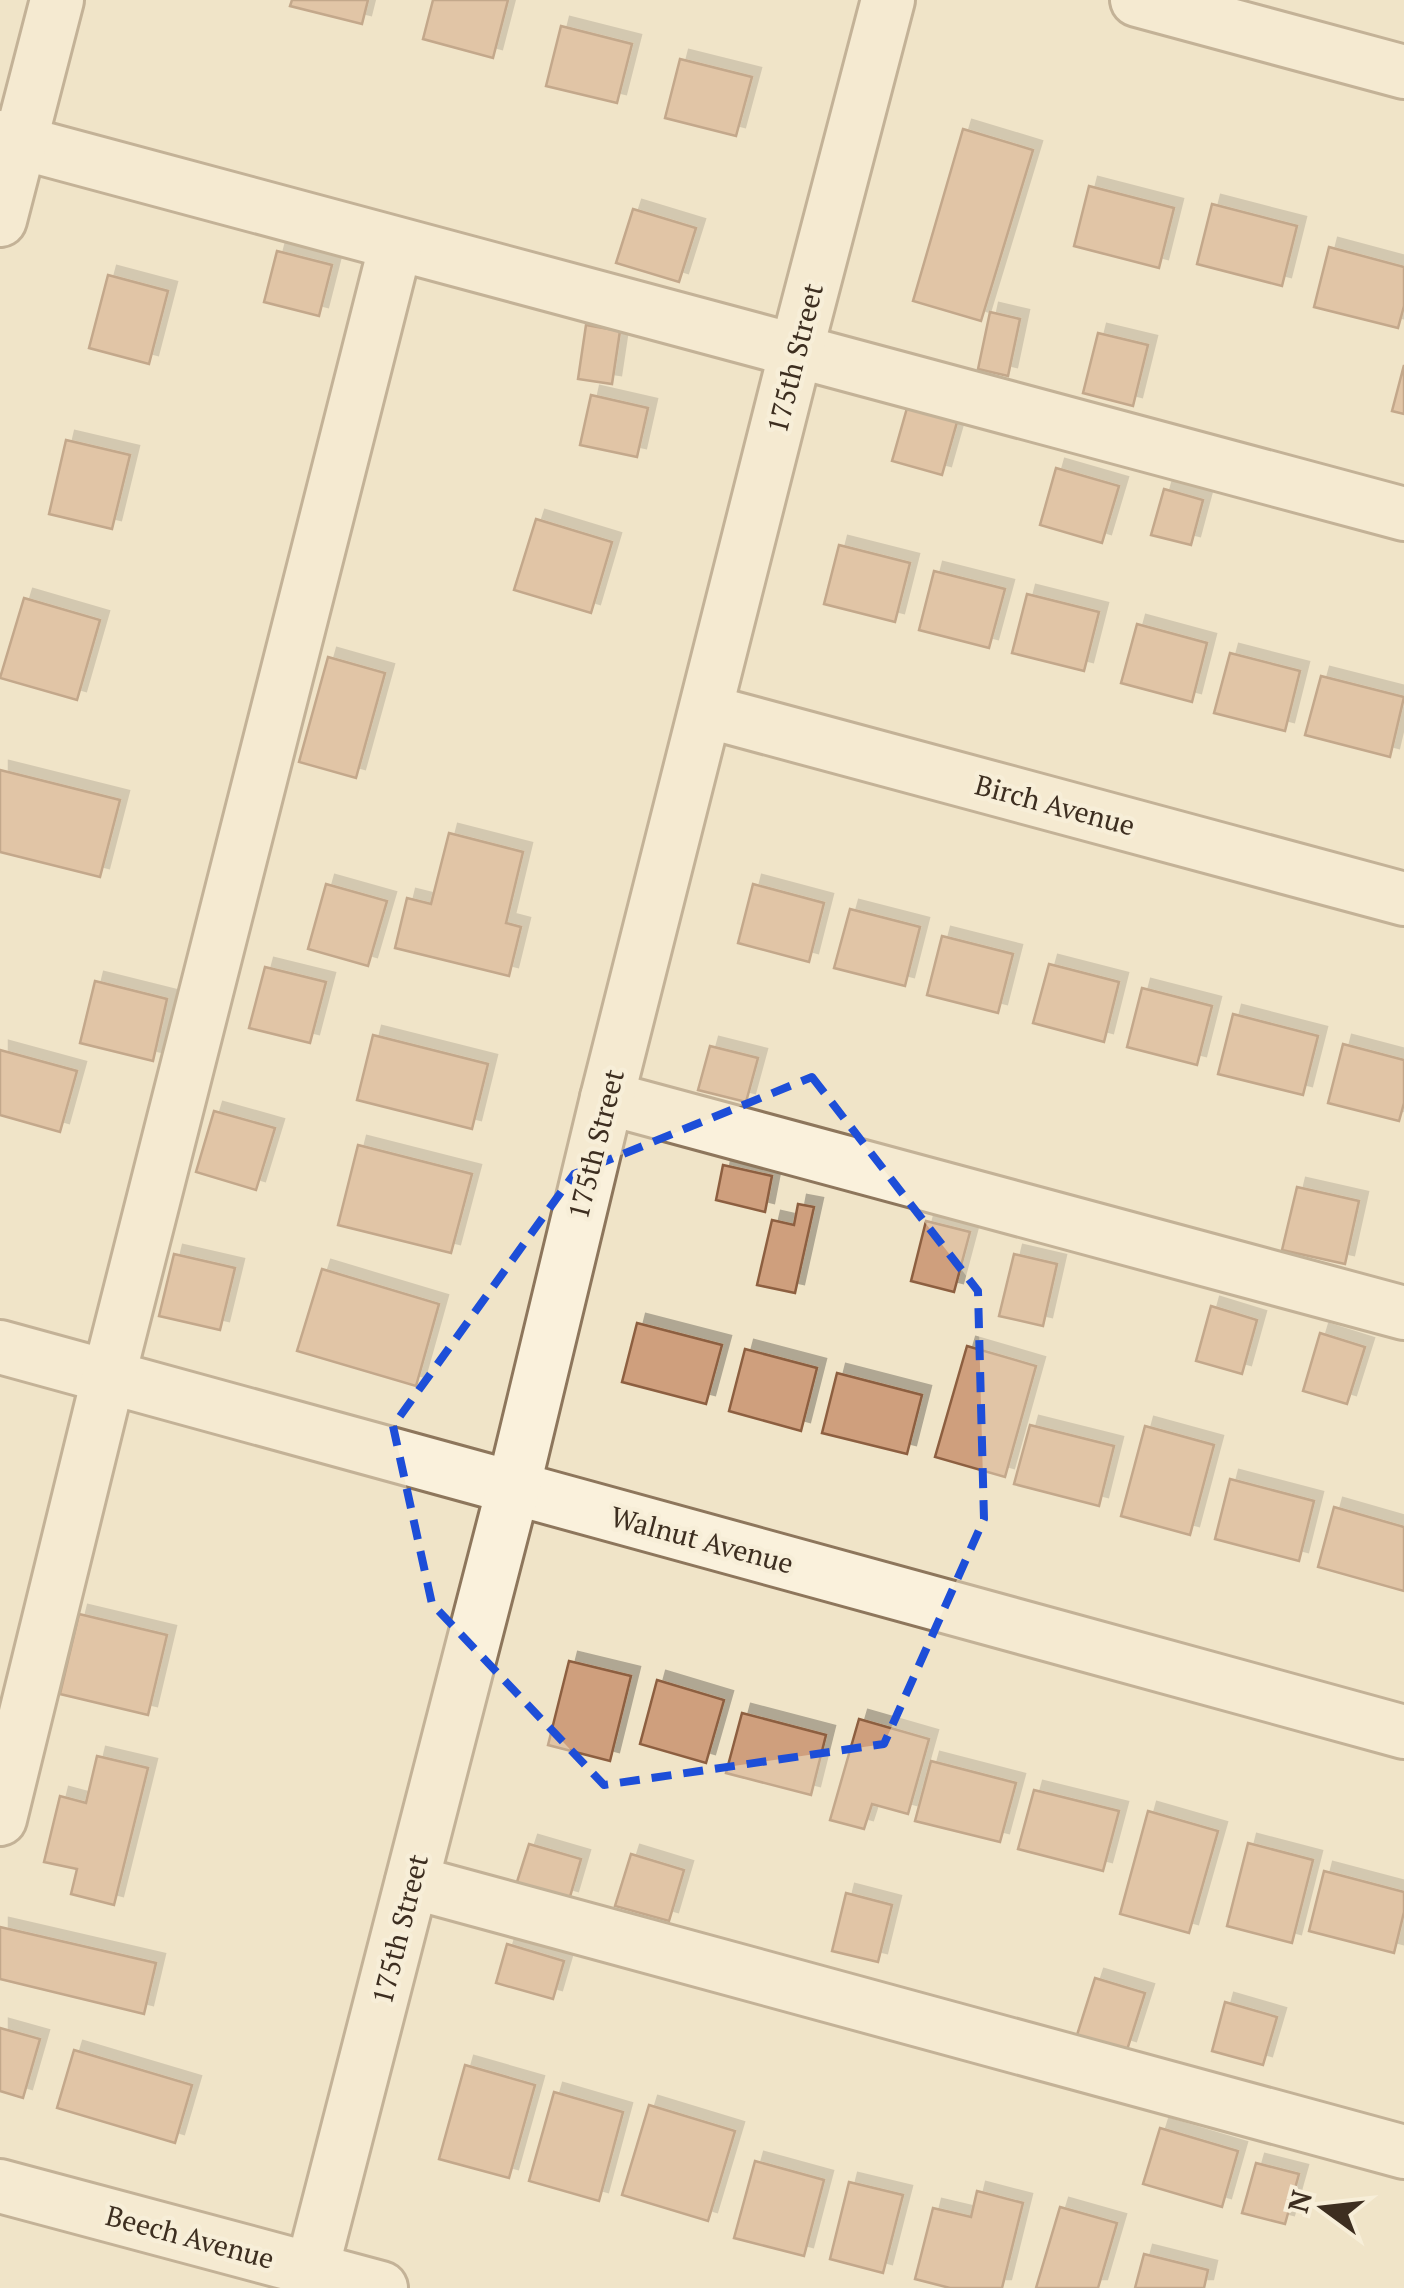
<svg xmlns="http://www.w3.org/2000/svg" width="1404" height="2288" viewBox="0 0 1404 2288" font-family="'PT Serif',serif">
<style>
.building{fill:#cf9f7d;stroke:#8d5f41;stroke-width:2.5;filter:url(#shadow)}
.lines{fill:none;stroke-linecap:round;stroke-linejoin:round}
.minor-casing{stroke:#8d765c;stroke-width:58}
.minor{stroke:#faf1dc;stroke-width:52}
.marked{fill:none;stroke:#1d4ed8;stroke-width:8;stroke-dasharray:20 12;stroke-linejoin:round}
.labels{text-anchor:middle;stroke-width:9;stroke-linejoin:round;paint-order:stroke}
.street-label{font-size:28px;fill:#3d2e20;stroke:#f7eed8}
</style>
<defs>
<filter id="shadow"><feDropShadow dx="9" dy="-9" stdDeviation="0" flood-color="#0004"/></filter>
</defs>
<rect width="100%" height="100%" fill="#f0e4c8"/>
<g class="building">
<polygon points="292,0 368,0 362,24 290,6"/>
<polygon points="433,0 508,0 493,58 423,39"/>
<polygon points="561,26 632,44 617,103 546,86"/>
<polygon points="680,59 752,77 736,136 665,118"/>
<polygon points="963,129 1033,150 981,321 913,301"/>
<polygon points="1089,186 1174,208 1159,268 1074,246"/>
<polygon points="1212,204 1297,226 1282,286 1197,264"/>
<polygon points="633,209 696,228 679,282 616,263"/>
<polygon points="1329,247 1404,267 1404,306 1398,328 1314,307"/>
<polygon points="277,251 332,265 319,316 264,302"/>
<polygon points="108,275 168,291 149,364 89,348"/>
<polygon points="990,312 1020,319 1008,376 978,369"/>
<polygon points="586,325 620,331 612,384 578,379"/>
<polygon points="1098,333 1148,345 1133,406 1083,393"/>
<polygon points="1404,365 1404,414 1392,411"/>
<polygon points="591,395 648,408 637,457 580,445"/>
<polygon points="907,408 957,422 942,475 892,461"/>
<polygon points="66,440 130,455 112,529 49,514"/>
<polygon points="1056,468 1119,486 1102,543 1040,525"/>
<polygon points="1164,489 1203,500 1191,545 1151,535"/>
<polygon points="536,519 612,542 591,613 514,590"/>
<polygon points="839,545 910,563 895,622 824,604"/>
<polygon points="934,571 1005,589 989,648 919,630"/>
<polygon points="1027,594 1099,612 1084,671 1012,653"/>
<polygon points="24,598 100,620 77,700 0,678"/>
<polygon points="1137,624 1207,643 1192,702 1121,683"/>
<polygon points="1230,653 1300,671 1285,731 1214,713"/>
<polygon points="328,657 385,673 356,778 299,762"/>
<polygon points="1321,676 1404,697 1390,757 1305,735"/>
<polygon points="0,770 120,800 100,877 0,852"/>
<polygon points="449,833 523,852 506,923 521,927 509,976 395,948 407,898 431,904"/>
<polygon points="326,884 387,901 368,966 308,949"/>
<polygon points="753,884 824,903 809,962 738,943"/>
<polygon points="850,909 920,927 905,986 834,968"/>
<polygon points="942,936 1013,954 998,1013 927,995"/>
<polygon points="1049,964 1119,982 1104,1042 1033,1023"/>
<polygon points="265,967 326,982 310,1043 249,1028"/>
<polygon points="95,981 167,999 153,1061 80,1043"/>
<polygon points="1142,988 1212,1006 1197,1065 1127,1047"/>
<polygon points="1233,1014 1318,1036 1303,1095 1218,1074"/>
<polygon points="373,1035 488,1064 472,1129 357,1100"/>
<polygon points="1343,1044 1404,1060 1404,1103 1399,1121 1328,1103"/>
<polygon points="710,1046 758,1058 746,1102 698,1090"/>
<polygon points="0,1050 77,1071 60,1132 0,1115"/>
<polygon points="214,1111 275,1128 256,1190 196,1172"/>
<polygon points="358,1145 472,1174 451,1253 338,1225"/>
<polygon points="723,1165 772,1176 765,1212 716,1200"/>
<polygon points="1297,1187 1359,1201 1345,1264 1282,1250"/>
<polygon points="798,1204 814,1207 795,1293 757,1285 772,1220 794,1225"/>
<polygon points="926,1221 970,1232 954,1292 911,1281"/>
<polygon points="174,1254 235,1268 220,1330 159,1316"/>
<polygon points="1014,1254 1057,1264 1043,1326 999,1316"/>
<polygon points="322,1269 439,1304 416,1386 297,1351"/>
<polygon points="1211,1306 1257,1320 1242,1374 1196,1361"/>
<polygon points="637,1323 722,1345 706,1404 622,1382"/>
<polygon points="1320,1333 1365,1347 1347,1404 1303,1391"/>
<polygon points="967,1346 1036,1366 1005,1477 935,1457"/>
<polygon points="745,1349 817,1368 801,1431 729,1411"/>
<polygon points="837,1373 922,1395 907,1454 822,1433"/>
<polygon points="1030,1425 1114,1446 1099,1506 1014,1484"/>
<polygon points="1145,1426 1214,1445 1190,1535 1121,1516"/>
<polygon points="1230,1479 1314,1501 1299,1561 1215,1539"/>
<polygon points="1334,1507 1404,1527 1404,1591 1318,1567"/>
<polygon points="79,1614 167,1635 148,1715 60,1694"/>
<polygon points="569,1661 631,1676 610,1761 548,1745"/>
<polygon points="657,1680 724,1700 706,1763 640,1744"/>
<polygon points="742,1713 826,1735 811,1795 726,1773"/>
<polygon points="859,1719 929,1739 908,1814 872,1804 864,1829 830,1820"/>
<polygon points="97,1756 148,1768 114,1905 71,1894 77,1869 44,1862 60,1796 86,1803"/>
<polygon points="931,1761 1016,1783 1000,1842 915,1821"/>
<polygon points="1034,1790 1119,1811 1103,1871 1018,1849"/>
<polygon points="1148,1811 1218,1831 1189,1933 1120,1914"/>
<polygon points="1248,1843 1313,1860 1292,1943 1227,1926"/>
<polygon points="529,1844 581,1859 569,1900 516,1885"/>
<polygon points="631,1854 684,1870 669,1921 615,1906"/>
<polygon points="1324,1871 1404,1892 1404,1912 1394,1953 1309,1931"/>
<polygon points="846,1893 892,1905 878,1962 832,1951"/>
<polygon points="0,1927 156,1963 144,2014 0,1979"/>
<polygon points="507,1944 564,1961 553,1999 496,1983"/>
<polygon points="1095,1978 1145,1993 1127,2050 1077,2035"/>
<polygon points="1225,2002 1277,2017 1263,2065 1212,2051"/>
<polygon points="0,2028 40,2039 23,2098 0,2091"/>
<polygon points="74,2050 192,2085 175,2143 57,2108"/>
<polygon points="465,2065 535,2085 509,2178 439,2159"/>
<polygon points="554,2092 623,2112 599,2201 529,2181"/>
<polygon points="649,2105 735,2131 708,2221 622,2195"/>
<polygon points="1160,2128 1238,2151 1222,2207 1143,2184"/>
<polygon points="755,2161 824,2180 804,2256 734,2238"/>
<polygon points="1256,2163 1299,2174 1285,2224 1242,2213"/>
<polygon points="849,2182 903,2195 883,2273 830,2259"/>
<polygon points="977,2191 1023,2203 1002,2288 950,2288 915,2279 933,2208 971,2217"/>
<polygon points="1060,2207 1117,2223 1098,2288 1036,2288"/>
<polygon points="1144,2254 1208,2270 1204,2288 1135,2288"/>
</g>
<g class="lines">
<g class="minor-casing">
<g id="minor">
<polyline points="1137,0 1404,72"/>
<polyline points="0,137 1404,514"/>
<polyline points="0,220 57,0"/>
<polyline points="706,711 1404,899"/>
<polyline points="607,1098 1404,1313"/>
<polyline points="0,1347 1404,1732"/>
<polyline points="0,1819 109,1375 396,244"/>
<polyline points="412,1882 1404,2152"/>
<polyline points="0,2186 381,2288"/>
<polyline points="307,2288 513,1489 607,1098 796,351 888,0"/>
</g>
</g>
<use href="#minor" class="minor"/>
</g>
<path d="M0 0H1404V2288H0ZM812 1077 978 1291 984 1519 884 1744 604 1785 432 1604 393 1426 574 1174Z" fill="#f0e4c8" fill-opacity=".55" fill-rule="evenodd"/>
<path class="marked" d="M812 1077 978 1291 984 1519 884 1744 604 1785 432 1604 393 1426 574 1174Z"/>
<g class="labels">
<g class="street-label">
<text transform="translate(795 358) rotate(-76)" y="10">175th Street</text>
<text transform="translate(1055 805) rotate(15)" y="10">Birch Avenue</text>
<text transform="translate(596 1144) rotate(-76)" y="10">175th Street</text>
<text transform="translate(702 1540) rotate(15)" y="10">Walnut Avenue</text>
<text transform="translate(400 1929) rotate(-76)" y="10">175th Street</text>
<text transform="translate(190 2237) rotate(15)" y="10">Beech Avenue</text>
</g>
</g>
<g transform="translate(1324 2208) rotate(285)" stroke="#f7eed8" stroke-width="8" paint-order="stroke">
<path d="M0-8L18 38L0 25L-18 38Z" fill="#3d2e20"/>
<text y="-15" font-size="28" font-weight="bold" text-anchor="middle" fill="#3d2e20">N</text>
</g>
</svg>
